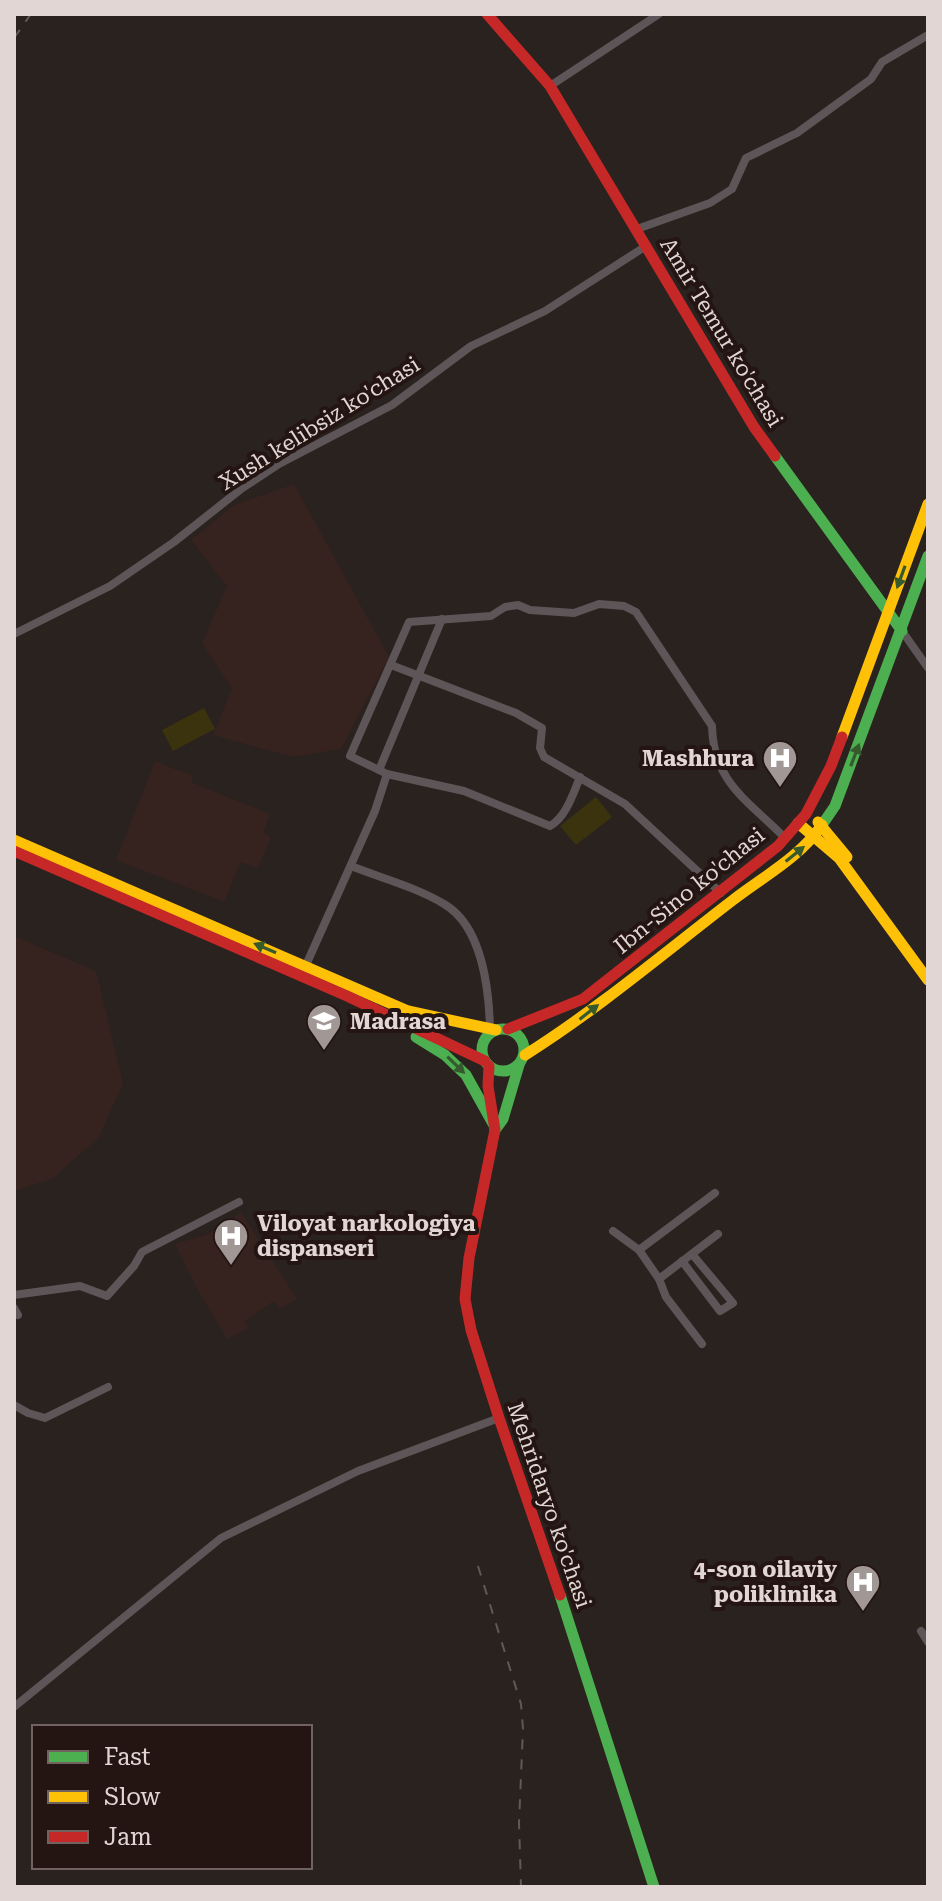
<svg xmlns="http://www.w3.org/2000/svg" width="942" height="1901" viewBox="0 0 942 1901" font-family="'Roboto Serif',serif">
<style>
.built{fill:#36221e}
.green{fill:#3a330d}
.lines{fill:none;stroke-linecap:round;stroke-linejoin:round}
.street{stroke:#5d5557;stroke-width:8}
.fast{stroke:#4caf50;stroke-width:11}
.slow{stroke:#ffc107;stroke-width:11}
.jam{stroke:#c62828;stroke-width:11}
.rail{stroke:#605959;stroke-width:2;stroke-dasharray:10 10;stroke-linecap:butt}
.oneway{fill:#365a2e}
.labels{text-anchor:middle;stroke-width:8;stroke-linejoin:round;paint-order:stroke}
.street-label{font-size:22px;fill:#e1d6d3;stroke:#241512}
.poi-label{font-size:22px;font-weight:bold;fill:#e1d6d3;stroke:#241512;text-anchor:end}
</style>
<rect width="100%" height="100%" fill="#2a221f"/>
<g class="built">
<polygon points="294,484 389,657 341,749 292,757 213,735 232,688 202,643 227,586 191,540 234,505"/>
<polygon points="155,761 193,776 191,782 270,814 263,833 271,837 258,868 241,862 224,902 116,860"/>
<polygon points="14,936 96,971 123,1083 99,1137 52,1179 14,1191"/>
<polygon points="241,1212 297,1299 280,1309 274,1301 245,1321 249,1328 227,1339 198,1290 175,1244 208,1234"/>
</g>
<g class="green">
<polygon points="204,708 215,729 173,751 162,730"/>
<polygon points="596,797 612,817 576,845 560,826"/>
</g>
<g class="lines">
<g class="street">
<polyline points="550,86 659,14"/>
<polyline points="637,229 710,203 732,189 746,158 797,133 871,79 882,62 928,35"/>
<polyline points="902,631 928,668"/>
<polyline points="14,634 110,586 174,542 241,489 279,464 392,405 471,346 545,311 646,246"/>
<polyline points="391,665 516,713 542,728 540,748 544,757 625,804 721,893"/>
<path d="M379 770 350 756 409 622 491 616 505 607 518 605 530 610 574 613 599 604 624 606 636 612 712 726C713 783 749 801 785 838"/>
<path d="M387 774 464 791 550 826C566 817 573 794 580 777"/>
<path d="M351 866C381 878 416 887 444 904 482 926 489 989 490 1029"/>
<polyline points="306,965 375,811 387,774 379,770 442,619"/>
<polyline points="613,1231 639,1250 659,1279 718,1234"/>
<polyline points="639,1250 715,1193"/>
<polyline points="682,1261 720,1311 733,1303 692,1254"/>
<polyline points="659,1279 666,1297 702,1344"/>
<polyline points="14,1295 80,1286 107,1296 134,1266 142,1252 239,1202"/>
<polyline points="14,1308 18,1315"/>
<polyline points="14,1405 28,1413 45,1418 108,1387"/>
<polyline points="921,1631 928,1642"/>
<polyline points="14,1707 221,1538 358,1471 499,1418"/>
</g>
<g class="fast">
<polyline points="775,456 902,631"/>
<polyline points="822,825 835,806 928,556"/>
<circle cx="503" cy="1050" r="21"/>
<polyline points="416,1037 445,1055 466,1075 495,1127"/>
<polyline points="495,1130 503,1119 519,1065"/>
<polyline points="560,1595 654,1887"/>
</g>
<g class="slow">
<polyline points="842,737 928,504"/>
<polyline points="818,822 847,857"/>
<polyline points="798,823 839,858 928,980"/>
<polyline points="14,840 408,1011 496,1030"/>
<path d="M525 1055C598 1009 664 953 733 900 764 876 799 858 822 825"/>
</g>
<g class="jam">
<polyline points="487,14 550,86 754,427 775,456"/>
<polyline points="14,851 347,996 485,1061"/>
<polyline points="508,1029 583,999 778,846 806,814 831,766 842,737"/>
<polyline points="489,1066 488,1086 495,1130 469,1258 465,1299 471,1330 499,1418 560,1595"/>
</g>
<g class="rail">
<polyline points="14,38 31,14"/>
<polyline points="478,1566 521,1704 523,1729 519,1823 521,1887"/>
</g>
</g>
<defs><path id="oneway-solid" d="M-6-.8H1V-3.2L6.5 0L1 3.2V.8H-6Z" transform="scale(2)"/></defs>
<g class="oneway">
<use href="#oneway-solid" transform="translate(901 577) rotate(110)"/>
<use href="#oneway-solid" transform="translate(855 755) rotate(-69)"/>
<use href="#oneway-solid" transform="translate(795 854) rotate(-39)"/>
<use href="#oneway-solid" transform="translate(265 948) rotate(-157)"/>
<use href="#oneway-solid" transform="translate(589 1012) rotate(-38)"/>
<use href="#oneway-solid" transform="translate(456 1065) rotate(44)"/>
</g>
<defs>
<g id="hospital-pin" transform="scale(1.8)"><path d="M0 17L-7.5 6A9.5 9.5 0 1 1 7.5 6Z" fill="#a19794" stroke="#241512"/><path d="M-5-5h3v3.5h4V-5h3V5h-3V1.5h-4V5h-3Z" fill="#fff"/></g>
<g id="university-pin" transform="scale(1.8)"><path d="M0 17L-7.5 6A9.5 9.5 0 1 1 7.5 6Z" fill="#a19794" stroke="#241512"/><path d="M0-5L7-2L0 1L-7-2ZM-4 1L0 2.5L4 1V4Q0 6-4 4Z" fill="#fff"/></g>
</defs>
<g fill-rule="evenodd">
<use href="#hospital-pin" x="780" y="758"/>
<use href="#university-pin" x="324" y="1021"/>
<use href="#hospital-pin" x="231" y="1236"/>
<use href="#hospital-pin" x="863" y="1582"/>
</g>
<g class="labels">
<g class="street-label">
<text transform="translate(722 332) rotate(59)" y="8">Amir Temur ko'chasi</text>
<text transform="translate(319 423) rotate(-32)" y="8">Xush kelibsiz ko'chasi</text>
<text transform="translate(689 890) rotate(-39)" y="8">Ibn-Sino ko'chasi</text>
<text transform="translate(550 1505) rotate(71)" y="8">Мehridaryo ko'chasi</text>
</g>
<g class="poi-label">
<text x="754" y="766">Mashhura</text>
<text x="350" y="1029" text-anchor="start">Madrasa</text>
<text x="257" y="1231" text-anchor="start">Viloyat narkologiya<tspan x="257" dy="25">dispanseri</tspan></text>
<text x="837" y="1577">4-son oilaviy<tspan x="837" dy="25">poliklinika</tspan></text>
</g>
</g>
<rect width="942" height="1901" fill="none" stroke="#e1d6d3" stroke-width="32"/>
<rect x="32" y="1725" width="280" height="144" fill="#241512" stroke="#70625f" stroke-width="2"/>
<rect x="48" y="1751" width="40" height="12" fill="#4caf50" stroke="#70625f" stroke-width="2"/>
<text x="104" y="1765" font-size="24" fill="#e1d6d3">Fast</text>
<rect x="48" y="1791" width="40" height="12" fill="#ffc107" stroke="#70625f" stroke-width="2"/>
<text x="104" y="1805" font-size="24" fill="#e1d6d3">Slow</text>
<rect x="48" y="1831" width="40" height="12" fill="#c62828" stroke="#70625f" stroke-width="2"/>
<text x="104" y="1845" font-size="24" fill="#e1d6d3">Jam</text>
</svg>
